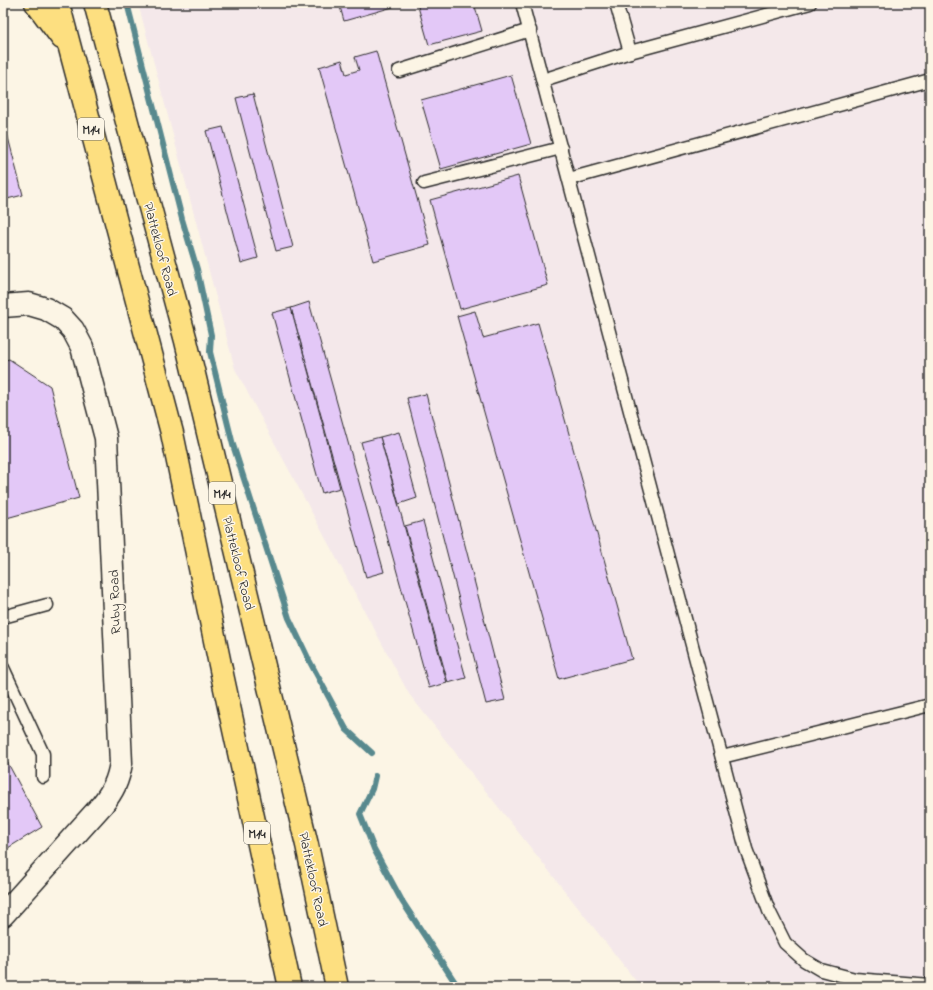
<svg xmlns="http://www.w3.org/2000/svg" width="933" height="990" viewBox="0 0 933 990" font-family="'Indie Flower',sans-serif">
<style>
.built{fill:#f4e8ea}
.lines{fill:none;stroke-linecap:round;stroke-linejoin:round}
.stream{stroke:#59898e;stroke-width:6}
.building{fill:#e3c8f7;stroke:#2b2b2b}
.service-casing{stroke:#2b2b2b;stroke-width:15}
.minor-casing{stroke:#2b2b2b;stroke-width:25}
.primary-casing{stroke:#2b2b2b;stroke-width:25}
.service{stroke:#fcf5e5;stroke-width:12}
.minor{stroke:#fcf5e5;stroke-width:22}
.primary{stroke:#fddf80;stroke-width:22}
.labels{text-anchor:middle;stroke-width:3;stroke-linejoin:round;paint-order:stroke}
.shield{fill:#fcf5e5;stroke:#6a6863;stroke-width:1}
.shield-label{font-size:13px;font-weight:bold;fill:#2b2b2b}
.street-label{font-size:14px;fill:#2b2b2b;stroke:#fcf5e5}
</style>
<rect width="100%" height="100%" fill="#fcf5e5"/>
<filter id="ink" filterUnits="userSpaceOnUse"><feTurbulence type="fractalNoise" baseFrequency=".025" numOctaves="2"/><feDisplacementMap in="SourceGraphic" scale="8" xChannelSelector="R" yChannelSelector="G"/><feConvolveMatrix kernelMatrix="1 2 1 2 8 2 1 2 1" color-interpolation-filters="sRGB"/></filter>
<g filter="url(#ink)">
<polygon class="built" points="138,3 930,3 930,987 643,987 636,981 409,694 235,369"/>
<g class="lines">
<g class="stream">
<polyline points="127,3 182,219 197,269 211,335 210,352 233,445 289,618 310,662 346,729 372,753"/>
<polyline points="375,776 372,789 360,814 374,849 402,901 458,987"/>
</g>
</g>
<g class="building">
<polygon points="339,3 394,3 392,3 393,7 344,21"/>
<polygon points="417,3 474,3 482,31 429,45"/>
<polygon points="376,51 430,245 373,261 319,67 342,60 346,74 359,70 355,57"/>
<polygon points="511,75 531,144 441,169 421,100"/>
<polygon points="253,94 293,247 276,251 236,98"/>
<polygon points="3,118 23,195 3,200"/>
<polygon points="223,127 258,258 241,263 206,131"/>
<polygon points="518,176 548,285 460,309 430,200"/>
<polygon points="309,302 384,572 366,577 291,308"/>
<polygon points="291,308 340,488 322,493 272,313"/>
<polygon points="475,311 483,338 538,323 632,659 559,679 457,316"/>
<polygon points="9,359 50,386 79,498 3,519 3,361"/>
<polygon points="426,394 505,700 486,704 407,398"/>
<polygon points="399,432 417,498 399,504 380,437"/>
<polygon points="380,437 447,683 429,688 361,442"/>
<polygon points="423,521 466,678 448,683 405,526"/>
<polygon points="3,754 42,827 3,851"/>
</g>
<g class="lines">
<g class="service-casing">
<g id="service">
<polyline points="522,3 746,849 769,911 785,943 804,960 821,970 855,979 930,985"/>
<polyline points="616,3 630,52 810,3"/>
<polyline points="399,71 530,30"/>
<polyline points="543,80 630,52"/>
<polyline points="569,179 930,80"/>
<polyline points="424,183 561,148"/>
<polyline points="3,617 47,605"/>
<polyline points="3,668 43,754 43,777"/>
<polyline points="722,757 930,705"/>
</g>
</g>
<g class="minor-casing">
<path id="minor" d="M3 306 29 304 46 309 63 319 73 330 82 347 106 438 121 763C118 781 113 791 102 805L3 915"/>
</g>
<g class="primary-casing">
<g id="primary">
<polyline points="36,3 62,38"/>
<polyline points="58,3 172,433 223,679 290,987"/>
<polyline points="95,3 186,341 307,845 337,987"/>
</g>
</g>
<use href="#service" class="service"/>
<use href="#minor" class="minor"/>
<use href="#primary" class="primary"/>
</g>
</g>
<g class="labels">
<g class="shield">
<rect x="78" y="118" width="26" height="22" rx="3"/>
<rect x="209" y="482" width="26" height="22" rx="3"/>
<rect x="244" y="822" width="26" height="22" rx="3"/>
</g>
<g class="shield-label">
<text x="91" y="134">M14</text>
<text x="222" y="498">M14</text>
<text x="257" y="838">M14</text>
</g>
<g class="street-label">
<text transform="translate(161 249) rotate(75)" y="5">Plattekloof Road</text>
<text transform="translate(239 563) rotate(76)" y="5">Plattekloof Road</text>
<text transform="translate(114 602) rotate(-92)" y="5">Ruby Road</text>
<text transform="translate(314 879) rotate(78)" y="5">Plattekloof Road</text>
</g>
</g>
<rect width="933" height="990" fill="none" stroke="#fcf5e5" stroke-width="16"/>
<rect x="8" y="8" width="917" height="974" fill="none" stroke="#2b2b2b" stroke-width="1.5" filter="url(#ink)"/>
</svg>
